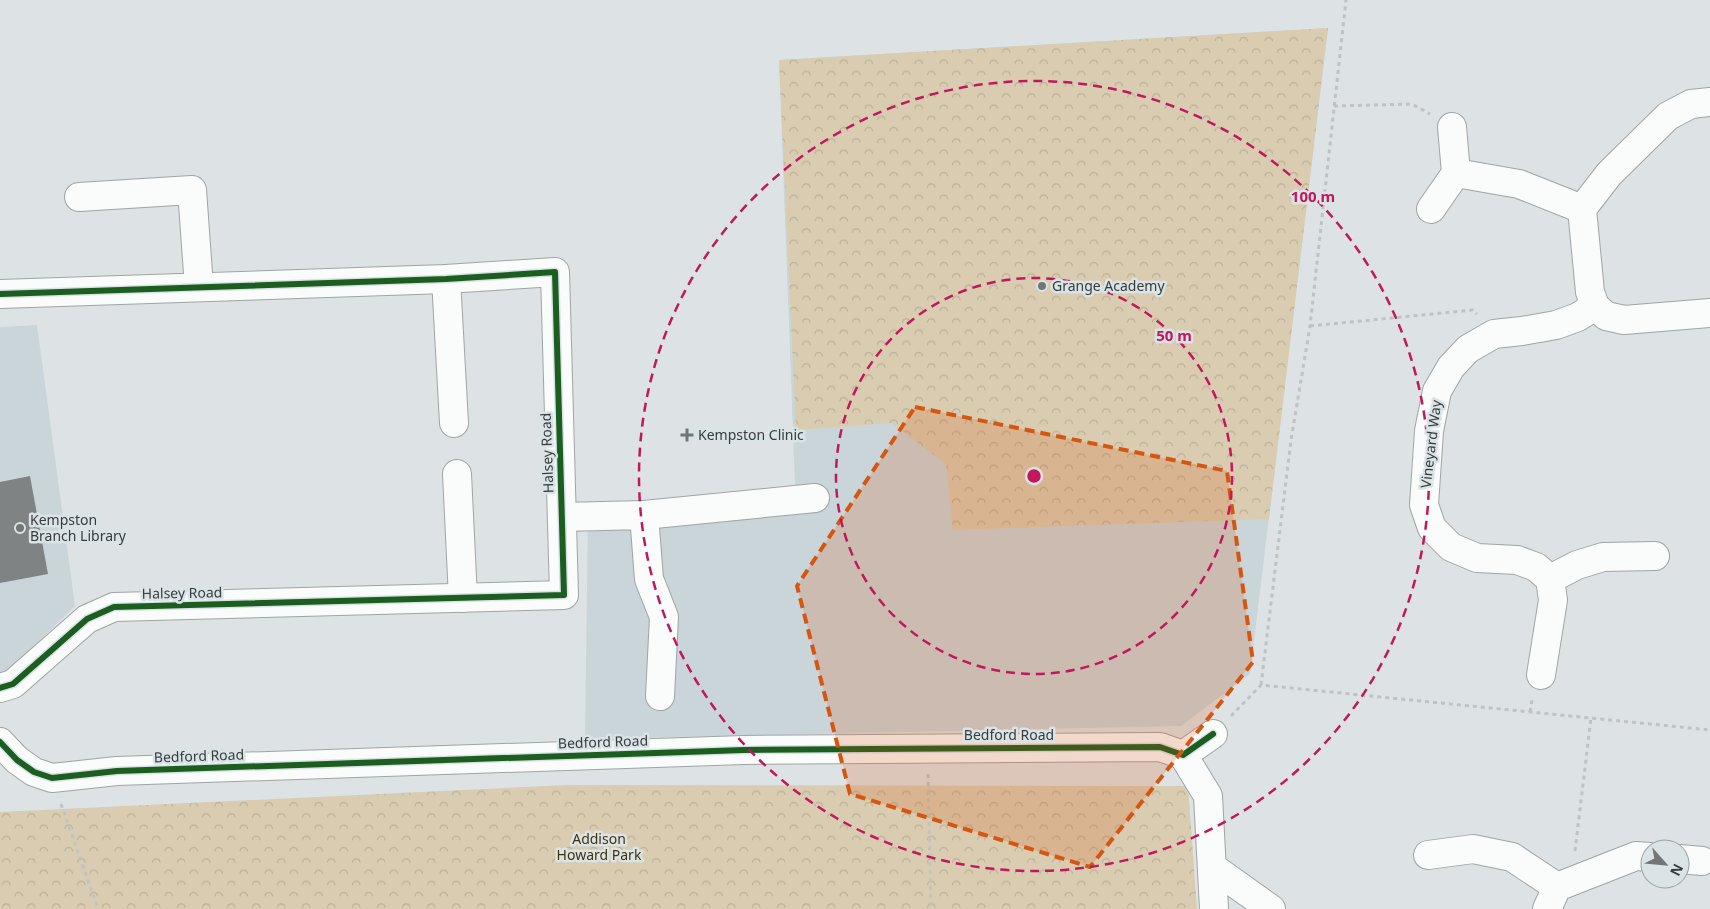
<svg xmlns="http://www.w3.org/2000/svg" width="1710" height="909" viewBox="0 0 1710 909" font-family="'Noto Sans',sans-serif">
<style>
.built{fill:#c9d5d9}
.forest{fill:url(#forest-crowns)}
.building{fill:#808384}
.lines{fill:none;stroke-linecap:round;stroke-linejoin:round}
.minor-casing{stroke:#a0a4a5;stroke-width:30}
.path{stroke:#c0c2c3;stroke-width:3;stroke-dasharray:4 4;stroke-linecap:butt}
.minor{stroke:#fafbfb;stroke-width:28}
.cycleway-casing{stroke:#dae4e7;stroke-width:9}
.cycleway{stroke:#1b5e20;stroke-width:6}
.marked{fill:#d65611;fill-opacity:0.2;stroke:#d65611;stroke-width:4;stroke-dasharray:10 6;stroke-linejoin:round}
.ring{fill:none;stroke:#c2185b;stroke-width:2.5;stroke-dasharray:9 6}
.poi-dot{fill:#727677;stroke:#dae4e7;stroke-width:2}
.labels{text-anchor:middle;stroke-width:5;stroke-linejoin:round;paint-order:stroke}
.poi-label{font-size:14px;fill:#383c3d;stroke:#dae4e7;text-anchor:start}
.street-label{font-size:14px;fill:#383c3d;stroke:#dae4e7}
.park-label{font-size:14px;fill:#453107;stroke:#dae4e7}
.centre{fill:#c2185b;stroke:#dae4e7;stroke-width:2.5}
.ring-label{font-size:15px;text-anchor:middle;font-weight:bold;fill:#c2185b;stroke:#dae4e7;stroke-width:5;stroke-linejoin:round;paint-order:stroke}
</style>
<defs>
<pattern id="forest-crowns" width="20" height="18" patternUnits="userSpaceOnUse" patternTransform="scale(1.25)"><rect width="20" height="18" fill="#d9ccb1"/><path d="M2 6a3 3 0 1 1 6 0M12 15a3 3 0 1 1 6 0" fill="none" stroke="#bbb099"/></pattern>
</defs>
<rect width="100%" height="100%" fill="#dde3e4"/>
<g class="built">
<polygon points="1328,28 1250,674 1181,726 585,739 588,514 796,511 779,60"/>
<polygon points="37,325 75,606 0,679 0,327"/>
</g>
<g class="forest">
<polygon points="1328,28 1269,519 953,530 946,464 892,423 796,430 779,60"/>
<polygon points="567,785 1188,786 1197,909 0,909 0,812"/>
</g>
<polygon class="building" points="30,476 48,574 0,583 0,482"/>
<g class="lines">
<g class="minor-casing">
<g id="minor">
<polyline points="1452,127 1456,173 1519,184 1582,209"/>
<polyline points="79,197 192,190 199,287"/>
<polyline points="1431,209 1456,173"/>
<polyline points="446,279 454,423"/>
<polyline points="0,294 446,279 555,272 564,595 114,607 87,619 13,684 0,688"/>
<polyline points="1595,306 1590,292 1582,209 1609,174 1668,116 1691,104 1710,102"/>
<polyline points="1595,306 1606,316 1624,320 1710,313"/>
<polyline points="457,474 463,598"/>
<polyline points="644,515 815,498"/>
<polyline points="562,517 644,515 649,579 664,617 660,696"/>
<polyline points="1550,579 1577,565 1603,557 1655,556"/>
<polyline points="1541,675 1553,600 1550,579 1536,567 1517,560 1477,558 1451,547 1432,528 1424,505 1429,431 1437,391 1451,367 1468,349 1494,334 1522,331 1556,325 1578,317 1595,306"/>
<polyline points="0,742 17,760 34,772 52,778 117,771 744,750 1160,747 1183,755 1213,734"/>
<polyline points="1183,755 1208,796 1214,909"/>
<polyline points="1428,855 1473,849 1512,857 1557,887"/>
<polyline points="1680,859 1702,861"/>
<polyline points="1212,867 1271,909"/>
<polyline points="1547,909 1557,887 1636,856 1650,857"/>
</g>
</g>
<g class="path">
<polyline points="1334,106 1412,104 1430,114"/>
<polyline points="1310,326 1473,310 1477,314"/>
<polyline points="1261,685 1291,440 1310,326 1346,0"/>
<polyline points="1530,712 1532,700"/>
<polyline points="1231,716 1261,685 1710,730"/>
<polyline points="928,774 931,909"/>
<polyline points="61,804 98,909"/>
<polyline points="1575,851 1591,718"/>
</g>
<use href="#minor" class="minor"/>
<g class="cycleway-casing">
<g id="cycleway">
<polyline points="0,294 446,279 555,272 564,595 114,607 87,619 13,684 0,688"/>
<polyline points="0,742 17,760 34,772 52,778 117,771 744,750 1160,747 1183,755 1213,734"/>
</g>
</g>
<use href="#cycleway" class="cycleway"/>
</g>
<path class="marked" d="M915 407 1227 471 1253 662 1090 867 850 794 797 586Z"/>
<g class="ring">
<circle cx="1034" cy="476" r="198"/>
<circle cx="1034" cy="476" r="395"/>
</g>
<g class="poi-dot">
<circle cx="1042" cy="286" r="5"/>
<path d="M684.5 427.5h5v5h5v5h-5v5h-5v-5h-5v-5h5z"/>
<circle cx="20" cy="528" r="5"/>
</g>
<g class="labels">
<g class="poi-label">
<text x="1052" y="291">Grange Academy</text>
<text x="698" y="440">Kempston Clinic</text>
<text x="30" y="525">Kempston<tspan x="30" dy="16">Branch Library</tspan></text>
</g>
<g class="street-label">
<text transform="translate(1431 444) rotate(-83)" y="5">Vineyard Way</text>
<text transform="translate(547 453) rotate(-92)" y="5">Halsey Road</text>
<text transform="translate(182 593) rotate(-1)" y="5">Halsey Road</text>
<text x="1009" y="740">Bedford Road</text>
<text transform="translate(603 742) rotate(-2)" y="5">Bedford Road</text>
<text transform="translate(199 756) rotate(-2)" y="5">Bedford Road</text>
</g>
<g class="park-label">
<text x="599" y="844">Addison<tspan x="599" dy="16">Howard Park</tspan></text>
</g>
</g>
<circle cx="1034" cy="476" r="8" class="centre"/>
<g class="ring-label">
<text x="1313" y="202">100 m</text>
<text x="1174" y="341">50 m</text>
</g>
<g transform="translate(1665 864) rotate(117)"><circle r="24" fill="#dae4e7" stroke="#99a1a3"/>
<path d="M0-4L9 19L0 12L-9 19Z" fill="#727677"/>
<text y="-8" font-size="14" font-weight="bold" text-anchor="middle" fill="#383c3d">N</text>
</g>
</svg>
